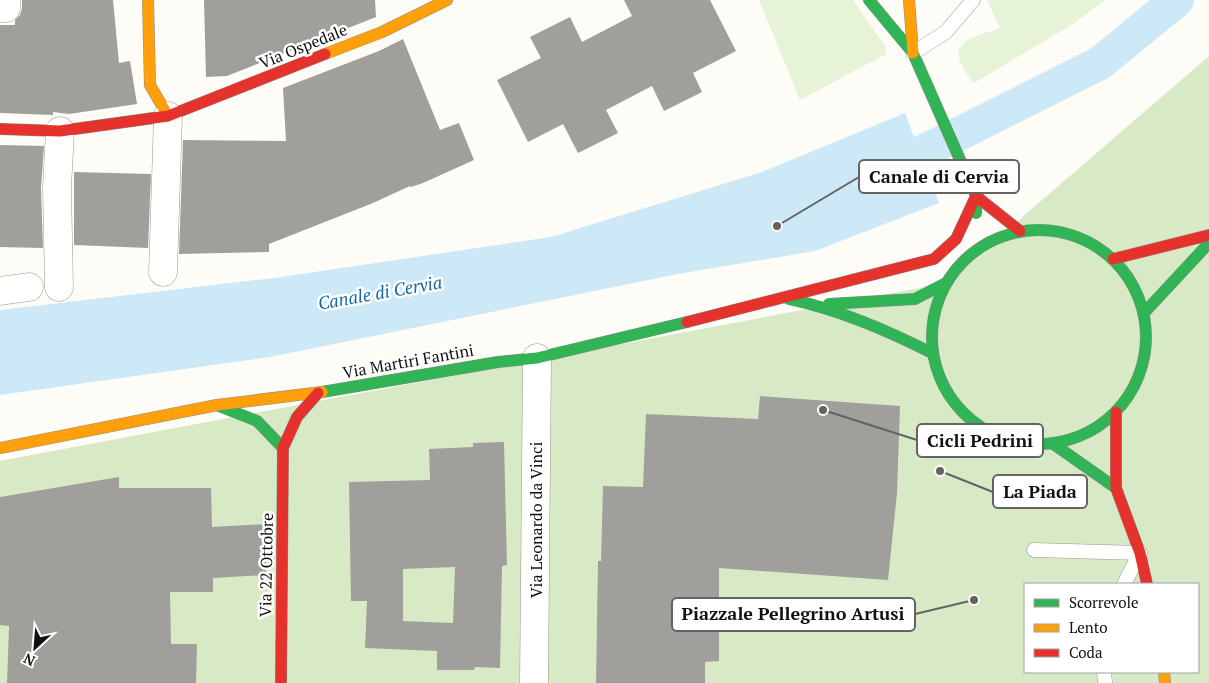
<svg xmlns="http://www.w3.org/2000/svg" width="1209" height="683" viewBox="0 0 1209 683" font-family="'PT Serif',serif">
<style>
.green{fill:#e7f3d7}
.forest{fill:#d8eac5;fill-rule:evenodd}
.water{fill:#cde8f7}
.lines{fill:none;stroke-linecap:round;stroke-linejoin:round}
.canal{stroke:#cde8f7;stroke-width:34}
.building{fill:#a19f9c;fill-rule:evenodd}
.lane-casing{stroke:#979795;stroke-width:15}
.street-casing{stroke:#979795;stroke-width:29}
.fast-casing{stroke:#8e8d8b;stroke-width:12}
.slow-casing{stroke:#8e8d8b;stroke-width:12}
.jam-casing{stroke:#8e8d8b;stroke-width:12}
.lane{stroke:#fffffe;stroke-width:14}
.street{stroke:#fffffe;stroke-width:28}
.fast{stroke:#30b455;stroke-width:11}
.slow{stroke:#ff9f0a;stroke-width:11}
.jam{stroke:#e5322d;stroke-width:11}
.labels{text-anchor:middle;stroke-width:5;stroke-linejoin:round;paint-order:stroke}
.street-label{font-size:16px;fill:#111;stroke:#fff}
.water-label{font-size:18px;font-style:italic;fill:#1768a6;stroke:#fff}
.leader{fill:none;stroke:#646362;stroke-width:2}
.callout-dot{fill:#646362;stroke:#fff;stroke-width:2}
.callout{fill:#fff;stroke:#646362;stroke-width:2}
.callout-label{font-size:18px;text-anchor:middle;font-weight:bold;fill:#111}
</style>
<rect width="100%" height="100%" fill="#fdfcf7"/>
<g class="green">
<polygon points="759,0 853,0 885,46 886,54 800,100"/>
<path d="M987 0H1105L1073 24 974 83C968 76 965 72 961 63 950 39 982 35 1000 28Z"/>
</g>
<path class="forest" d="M1209 56V683H0V461L946 283ZM1025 584H1198V672H1025Z"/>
<polygon class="water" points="905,113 939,203 815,251 678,274 270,357 0,395 0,310 274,278 551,237 762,172"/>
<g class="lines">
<polyline class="canal" points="879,174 1100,63 1177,0"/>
</g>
<g class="building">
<polygon points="22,0 113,0 119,63 130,61 137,104 69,114 53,112 53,115 0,113 0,25 15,25 15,20 20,15 22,8"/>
<polygon points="204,0 375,0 376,17 227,76 206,77"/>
<polygon points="624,0 710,0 736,51 693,73 702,92 664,111 652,86 606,110 618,133 578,153 563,124 528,142 497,80 541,58 530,37 570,17 582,42 632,16"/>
<polygon points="403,39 440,130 459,123 474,160 423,183 411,187 410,186 373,203 269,244 269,252 179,254 183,140 286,141 283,88 379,51"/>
<polygon points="0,145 44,146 41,188 43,248 0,247"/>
<polygon points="74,172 151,174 148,248 74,245"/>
<polygon points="760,396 900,406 897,493 888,580 719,568 719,661 705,662 705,683 596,683 598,561 601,561 603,486 643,487 646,414 758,419"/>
<path d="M504 442 507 565 502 566 500 668 475 667 474 670H437V651L365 648 367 601H351L349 482 430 480 429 449 473 447V443ZM455 567 453 623 403 621V569Z"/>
<polygon points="119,477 119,488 211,488 212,527 267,524 266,575 213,578 213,592 170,592 171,644 197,644 196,683 7,683 9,626 0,625 0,497"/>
</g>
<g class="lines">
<g class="lane-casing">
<g id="lane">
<polyline points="913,53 946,32 973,0"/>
<polyline points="1034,550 1140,553 1124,584"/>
<polyline points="1104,672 1105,683"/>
</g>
</g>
<g class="street-casing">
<g id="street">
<polyline points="0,8 6,8 6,0"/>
<polyline points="163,272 168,116"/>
<polyline points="59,287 57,188 60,131"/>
<polyline points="0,291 29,287"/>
<polyline points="534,683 537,358"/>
</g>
</g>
<g class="fast-casing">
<g id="fast">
<polyline points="869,0 913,53 976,196 976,213"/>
<circle cx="1039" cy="337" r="107"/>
<path d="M789 299C840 310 886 330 932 353"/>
<polyline points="829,304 915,299 946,283"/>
<polyline points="1144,313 1209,243"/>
<polyline points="322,392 498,362 537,358 687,322"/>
<polyline points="219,406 257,421 283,448"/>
<polyline points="1052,443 1116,488"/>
</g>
</g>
<g class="slow-casing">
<g id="slow">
<polyline points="148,0 150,85 168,116"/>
<polyline points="909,0 913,53"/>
<polyline points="325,54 382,32 447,0"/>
<polyline points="0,448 217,405 322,392"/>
<polyline points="1164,672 1165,683"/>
</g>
</g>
<g class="jam-casing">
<g id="jam">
<polyline points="0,129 60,131 168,116 325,54"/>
<polyline points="976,196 1020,231"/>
<polyline points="1113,259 1209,235"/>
<polyline points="687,322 934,259 956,239 976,196"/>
<polyline points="1116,412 1116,488 1140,553 1147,584"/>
<polyline points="281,683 283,448 297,417 318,393"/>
</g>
</g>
<use href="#lane" class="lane"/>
<use href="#street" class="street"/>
<use href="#fast" class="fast"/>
<use href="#slow" class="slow"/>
<use href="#jam" class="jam"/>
</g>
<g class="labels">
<g class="street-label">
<text transform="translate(303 46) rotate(-22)" y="6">Via Ospedale</text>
<text transform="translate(408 361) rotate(-10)" y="6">Via Martiri Fantini</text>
<text transform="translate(536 520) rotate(-90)" y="6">Via Leonardo da Vinci</text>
<text transform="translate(266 565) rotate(-89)" y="6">Via 22 Ottobre</text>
</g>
<g class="water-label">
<text transform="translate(380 293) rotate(-10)" y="6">Canale di Cervia</text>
</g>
</g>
<path class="leader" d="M777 226L859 177M823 410L917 440M940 471L993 492M974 600L915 614"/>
<g class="callout-dot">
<circle cx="777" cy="226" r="5"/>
<circle cx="823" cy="410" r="5"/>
<circle cx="940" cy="471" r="5"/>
<circle cx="974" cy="600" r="5"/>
</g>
<g class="callout">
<rect x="859" y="160" width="160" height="33" rx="5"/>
<rect x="917" y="424" width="126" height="33" rx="5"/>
<rect x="993" y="475" width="94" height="33" rx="5"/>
<rect x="672" y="598" width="243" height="33" rx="5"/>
</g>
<g class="callout-label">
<text x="939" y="183">Canale di Cervia</text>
<text x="980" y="447">Cicli Pedrini</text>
<text x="1040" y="498">La Piada</text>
<text x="793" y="620">Piazzale Pellegrino Artusi</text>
</g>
<rect x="1024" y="583" width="175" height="90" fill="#ffffff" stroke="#a0a0a0"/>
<rect x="1034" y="599" width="25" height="8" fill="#30b455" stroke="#a0a0a0"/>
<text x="1069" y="608" font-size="15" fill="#111111">Scorrevole</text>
<rect x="1034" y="624" width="25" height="8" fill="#ff9f0a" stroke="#a0a0a0"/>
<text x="1069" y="633" font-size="15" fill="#111111">Lento</text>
<rect x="1034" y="649" width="25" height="8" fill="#e5322d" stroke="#a0a0a0"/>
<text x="1069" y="658" font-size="15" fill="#111111">Coda</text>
<g transform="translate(35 648) rotate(206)" stroke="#ffffff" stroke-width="4" paint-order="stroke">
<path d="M0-4L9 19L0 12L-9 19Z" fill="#111111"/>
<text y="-8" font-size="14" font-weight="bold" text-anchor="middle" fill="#111111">N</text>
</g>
</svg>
